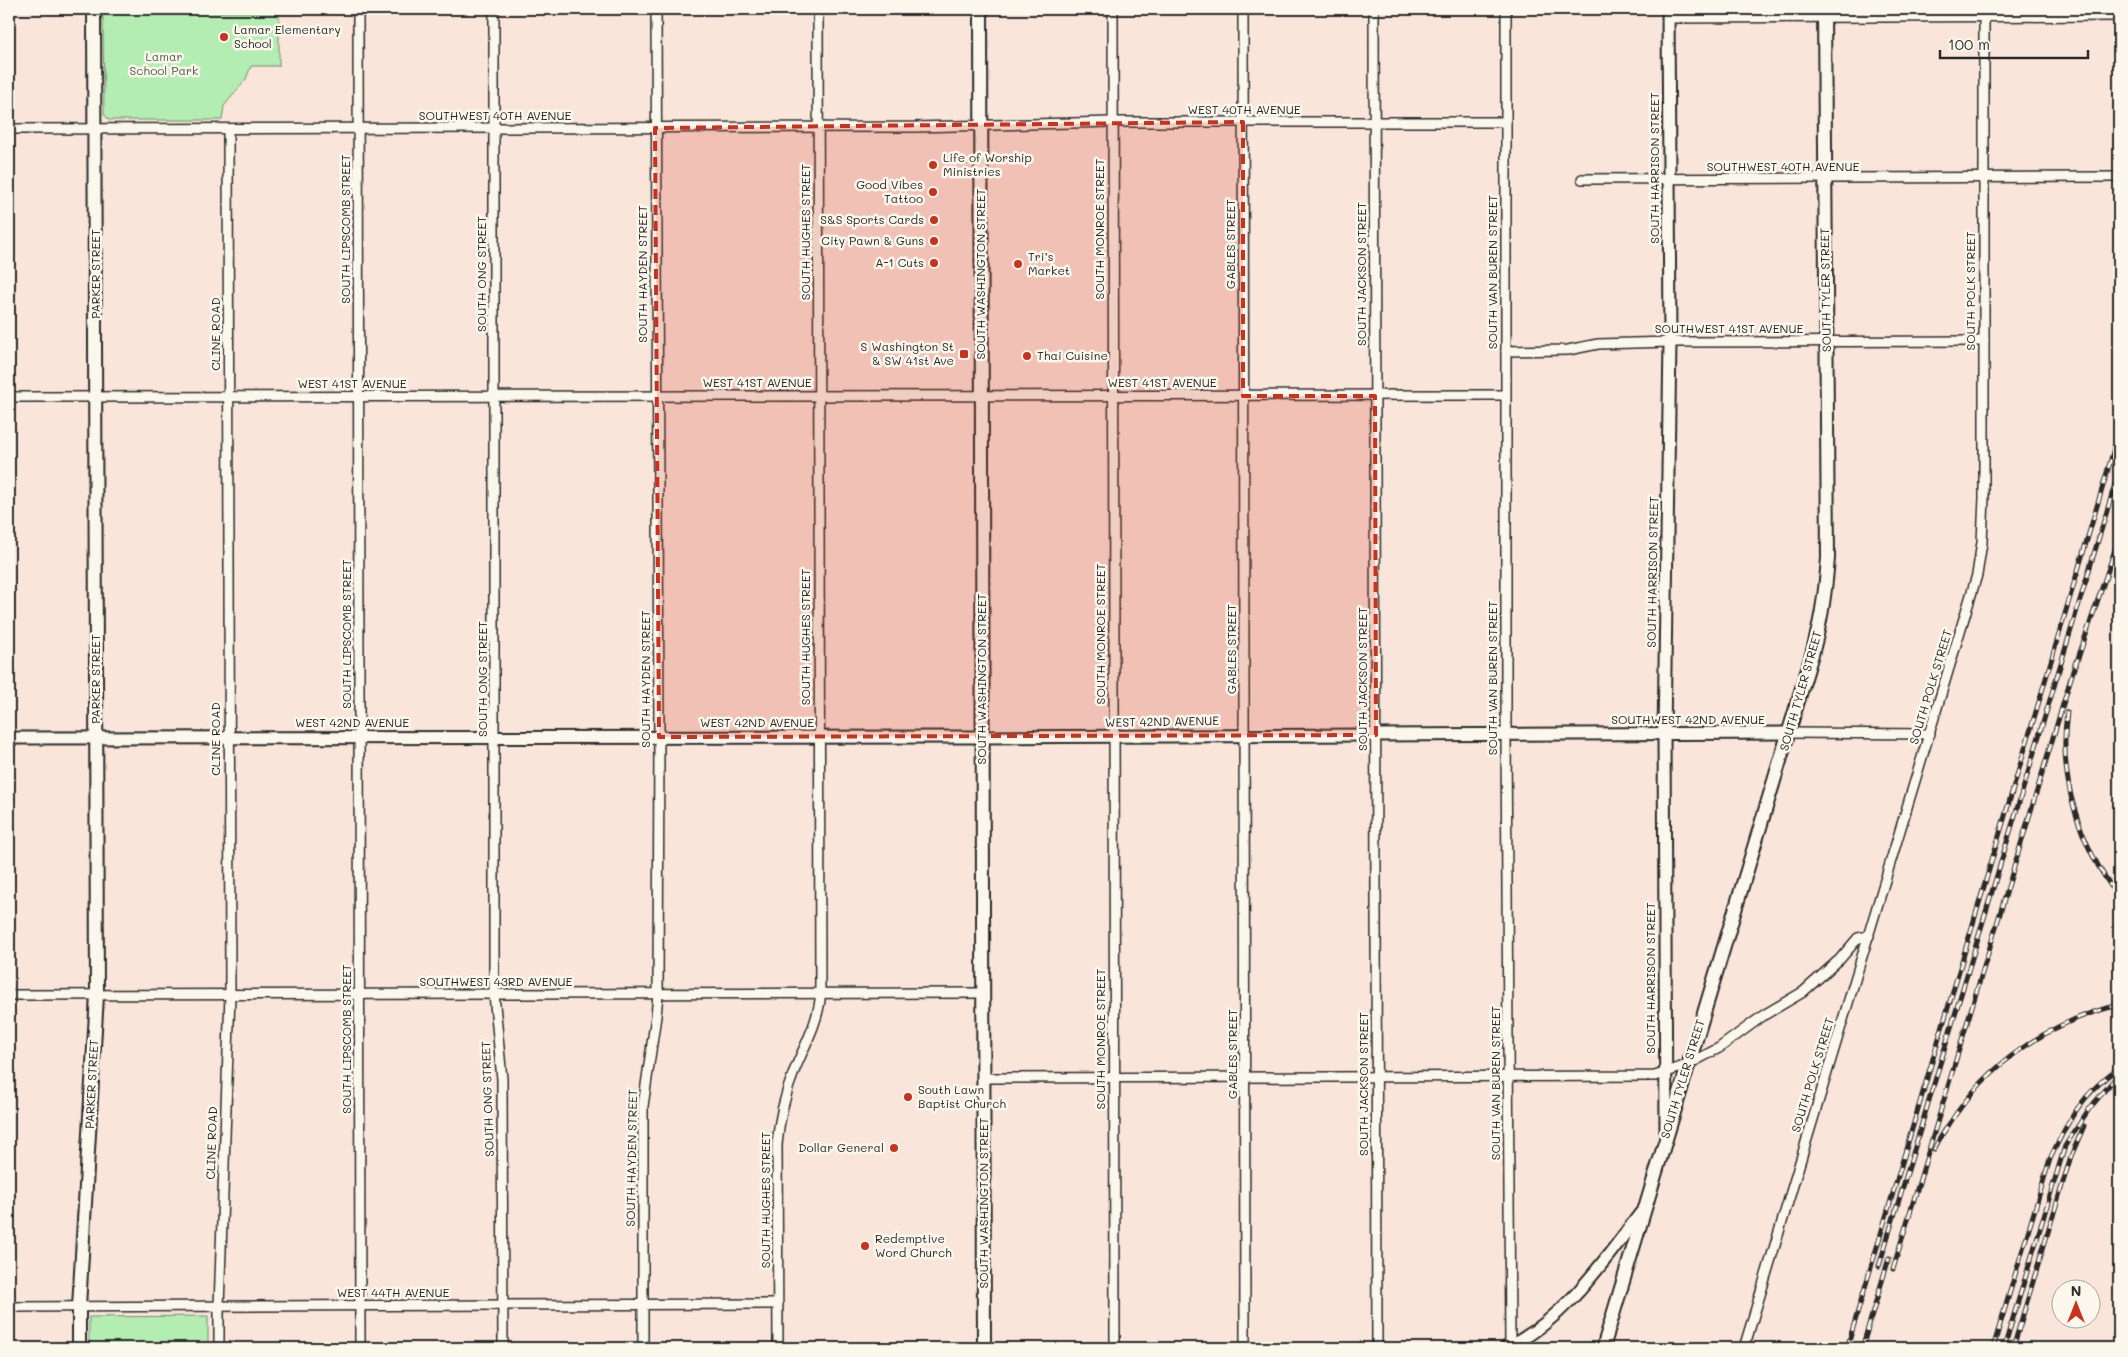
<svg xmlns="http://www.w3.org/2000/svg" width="2128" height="1357" viewBox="0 0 2128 1357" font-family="Mali,sans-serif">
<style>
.green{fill:#b3edb2;stroke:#6f8c6e}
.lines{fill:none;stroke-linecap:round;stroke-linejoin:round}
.minor-casing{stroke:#2b2b2b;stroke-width:12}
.tertiary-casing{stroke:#2b2b2b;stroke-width:15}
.secondary-casing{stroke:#2b2b2b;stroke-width:16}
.minor{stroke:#fbf7ec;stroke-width:9}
.tertiary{stroke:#fbf7ec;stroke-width:11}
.secondary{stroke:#fbf7ec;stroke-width:12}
.rail-casing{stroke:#2b2b2b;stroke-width:5}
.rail{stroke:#fbf7ec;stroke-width:3;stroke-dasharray:9;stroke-linecap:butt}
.marked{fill:#c8321e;fill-opacity:0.2;stroke:#c8321e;stroke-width:4;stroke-dasharray:10 6;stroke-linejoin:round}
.poi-dot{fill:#c8321e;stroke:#fbf7ec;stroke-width:2}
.labels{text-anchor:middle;stroke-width:5;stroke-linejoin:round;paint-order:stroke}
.poi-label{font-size:12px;fill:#2b2b2b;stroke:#fbf7ec;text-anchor:start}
.park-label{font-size:12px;fill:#4d5c4d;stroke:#fbf7ec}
.street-label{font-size:12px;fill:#2b2b2b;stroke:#fbf7ec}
</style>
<rect width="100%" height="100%" fill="#fae5da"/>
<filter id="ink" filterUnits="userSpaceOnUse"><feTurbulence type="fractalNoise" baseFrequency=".02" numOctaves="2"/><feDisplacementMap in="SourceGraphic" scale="10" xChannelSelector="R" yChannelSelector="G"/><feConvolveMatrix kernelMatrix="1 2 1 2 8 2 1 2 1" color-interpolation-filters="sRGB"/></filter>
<g filter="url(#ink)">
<g class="green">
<polygon points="103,9 210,9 213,12 279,12 279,66 251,66 246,79 224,106 222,120 109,120 104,114"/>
<polygon points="208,1316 208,1348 89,1348 89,1317"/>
</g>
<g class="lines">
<g class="minor-casing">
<g id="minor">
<polyline points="358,9 360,1348"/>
<polyline points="494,9 494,994 502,1079 503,1348"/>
<polyline points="1113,9 1115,1348"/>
<polyline points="1243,9 1245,1348"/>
<polyline points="1374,9 1377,1348"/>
<polyline points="1506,9 1506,735 1510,1346"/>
<polyline points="1668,18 2119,16"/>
<polyline points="9,129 915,127 1113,122 1506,122"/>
<polyline points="1582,179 2119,177"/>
<polyline points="1506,351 1568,350 1598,344 1670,342 1984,341"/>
<polyline points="9,397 1505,395"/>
<polyline points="1789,733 1930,734"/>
<polyline points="9,995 983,993"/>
<polyline points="984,1078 1655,1076 1687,1065 1719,1048 1764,1015 1803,992 1840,959 1858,938 1869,936"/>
<polyline points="9,1307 778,1304"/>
<polyline points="219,1348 219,1307 230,995 228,129"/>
<polyline points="643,1348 643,1106 656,1016 658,994 659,737 656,9"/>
<path d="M778 1348 777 1145C779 1118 785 1094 795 1069 804 1047 817 1024 820 1000L818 9"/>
<polyline points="1744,1348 1977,575 1982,542 1984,498 1984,9"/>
</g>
</g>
<g class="tertiary-casing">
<g id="tertiary">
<polyline points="9,738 982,737 1789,733"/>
<polyline points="1666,1132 1664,733 1670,342 1668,9"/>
<path d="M1505 1348C1564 1322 1605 1259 1643 1210"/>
</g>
</g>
<g class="secondary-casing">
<g id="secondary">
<polyline points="981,9 984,1348"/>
<polyline points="79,1348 79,1307 97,995 94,9"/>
<path d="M1603 1348 1808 668C1820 629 1825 598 1828 558L1824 9"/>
</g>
</g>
<use href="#minor" class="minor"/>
<use href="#tertiary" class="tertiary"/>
<use href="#secondary" class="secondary"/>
<g class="rail-casing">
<g id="rail">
<polyline points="2075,667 2119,538"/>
<path d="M2067 712C2058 778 2079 845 2119 897"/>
<path d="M1934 1150C1938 1140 1944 1132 1950 1123 1988 1063 2051 1021 2119 1005"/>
<polyline points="1879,1266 2119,471"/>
<polyline points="1893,1269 2076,661"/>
<polyline points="1847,1348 2119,432"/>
<polyline points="1862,1348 1889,1258"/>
<path d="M1993 1348 2050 1159C2069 1118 2082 1095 2119 1067"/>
<polyline points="2004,1348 2065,1146 2089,1109 2118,1075"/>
<polyline points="2013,1348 2071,1156 2084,1126"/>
</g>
</g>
<use href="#rail" class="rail"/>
</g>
</g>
<path class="marked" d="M1243 122V396H1375L1376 735 659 737 655 128Z"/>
<g class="poi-dot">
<circle cx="224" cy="37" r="5"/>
<circle cx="933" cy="165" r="5"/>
<circle cx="933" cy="192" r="5"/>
<circle cx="934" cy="220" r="5"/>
<circle cx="934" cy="241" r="5"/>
<circle cx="934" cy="263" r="5"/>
<circle cx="1018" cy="264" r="5"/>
<rect x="959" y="349" width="10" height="10" rx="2.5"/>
<circle cx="1027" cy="356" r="5"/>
<circle cx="908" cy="1097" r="5"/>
<circle cx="894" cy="1148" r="5"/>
<circle cx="865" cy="1246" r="5"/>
</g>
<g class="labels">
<g class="poi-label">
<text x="234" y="34">Lamar Elementary<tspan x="234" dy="14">School</tspan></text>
<text x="943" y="162">Life of Worship<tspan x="943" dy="14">Ministries</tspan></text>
<text x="923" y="189" text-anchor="end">Good Vibes<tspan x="923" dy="14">Tattoo</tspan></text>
<text x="924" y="224" text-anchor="end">S&amp;S Sports Cards</text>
<text x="924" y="245" text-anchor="end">City Pawn &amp; Guns</text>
<text x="1028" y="261">Tri’s<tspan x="1028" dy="14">Market</tspan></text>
<text x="924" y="267" text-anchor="end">A-1 Cuts</text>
<text x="954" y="351" text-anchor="end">S Washington St<tspan x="954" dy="14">&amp; SW 41st Ave</tspan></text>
<text x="1037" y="360">Thai Cuisine</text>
<text x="918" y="1094">South Lawn<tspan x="918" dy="14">Baptist Church</tspan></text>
<text x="884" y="1152" text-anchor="end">Dollar General</text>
<text x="875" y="1243">Redemptive<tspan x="875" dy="14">Word Church</tspan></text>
</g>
<g class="park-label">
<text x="164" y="61">Lamar<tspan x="164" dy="14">School Park</tspan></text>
</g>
<g class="street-label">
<text x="1244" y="114">WEST 40TH AVENUE</text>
<text x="495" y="120">SOUTHWEST 40TH AVENUE</text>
<text x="1783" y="171">SOUTHWEST 40TH AVENUE</text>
<text transform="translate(1655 168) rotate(-90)" y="4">SOUTH HARRISON STREET</text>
<text transform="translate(346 229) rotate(-90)" y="4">SOUTH LIPSCOMB STREET</text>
<text transform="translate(1100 229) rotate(-90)" y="4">SOUTH MONROE STREET</text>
<text transform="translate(806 232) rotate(-90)" y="4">SOUTH HUGHES STREET</text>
<text transform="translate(1231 244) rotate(-90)" y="4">GABLES STREET</text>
<text transform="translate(1493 272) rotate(-90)" y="4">SOUTH VAN BUREN STREET</text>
<text transform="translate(96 274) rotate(-90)" y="4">PARKER STREET</text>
<text transform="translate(482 274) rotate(-90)" y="4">SOUTH ONG STREET</text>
<text transform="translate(643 274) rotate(-90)" y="4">SOUTH HAYDEN STREET</text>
<text transform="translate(981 274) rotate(-90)" y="4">SOUTH WASHINGTON STREET</text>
<text transform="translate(1362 274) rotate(-90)" y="4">SOUTH JACKSON STREET</text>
<text transform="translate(1826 290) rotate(-91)" y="4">SOUTH TYLER STREET</text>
<text transform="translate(1971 291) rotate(-90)" y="4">SOUTH POLK STREET</text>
<text x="1729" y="333">SOUTHWEST 41ST AVENUE</text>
<text transform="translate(216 334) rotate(-90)" y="4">CLINE ROAD</text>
<text x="757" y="387">WEST 41ST AVENUE</text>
<text x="1162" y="387">WEST 41ST AVENUE</text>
<text x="352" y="388">WEST 41ST AVENUE</text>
<text transform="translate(1653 572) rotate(-89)" y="4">SOUTH HARRISON STREET</text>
<text transform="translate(347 634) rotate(-90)" y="4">SOUTH LIPSCOMB STREET</text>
<text transform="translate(1101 634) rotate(-90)" y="4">SOUTH MONROE STREET</text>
<text transform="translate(806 637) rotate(-90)" y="4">SOUTH HUGHES STREET</text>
<text transform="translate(1232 649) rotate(-90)" y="4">GABLES STREET</text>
<text transform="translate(1493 678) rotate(-90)" y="4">SOUTH VAN BUREN STREET</text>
<text transform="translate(96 679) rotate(-90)" y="4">PARKER STREET</text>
<text transform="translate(483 679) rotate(-90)" y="4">SOUTH ONG STREET</text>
<text transform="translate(646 679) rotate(-90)" y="4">SOUTH HAYDEN STREET</text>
<text transform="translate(982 679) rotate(-90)" y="4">SOUTH WASHINGTON STREET</text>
<text transform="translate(1363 679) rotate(-90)" y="4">SOUTH JACKSON STREET</text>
<text transform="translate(1931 687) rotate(-73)" y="4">SOUTH POLK STREET</text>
<text transform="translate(1801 691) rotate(-74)" y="4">SOUTH TYLER STREET</text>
<text x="1688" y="724">SOUTHWEST 42ND AVENUE</text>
<text transform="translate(1162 722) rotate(-1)" y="4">WEST 42ND AVENUE</text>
<text x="352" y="727">WEST 42ND AVENUE</text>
<text x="757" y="727">WEST 42ND AVENUE</text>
<text transform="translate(216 739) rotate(-90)" y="4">CLINE ROAD</text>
<text transform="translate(1651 978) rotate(-90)" y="4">SOUTH HARRISON STREET</text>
<text x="496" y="986">SOUTHWEST 43RD AVENUE</text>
<text transform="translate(347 1039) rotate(-90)" y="4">SOUTH LIPSCOMB STREET</text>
<text transform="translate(1101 1039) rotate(-90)" y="4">SOUTH MONROE STREET</text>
<text transform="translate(1233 1054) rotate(-90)" y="4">GABLES STREET</text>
<text transform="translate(1813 1075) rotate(-73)" y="4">SOUTH POLK STREET</text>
<text transform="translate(1683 1079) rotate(-73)" y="4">SOUTH TYLER STREET</text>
<text transform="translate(1496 1083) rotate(-90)" y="4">SOUTH VAN BUREN STREET</text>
<text transform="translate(92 1084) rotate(-87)" y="4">PARKER STREET</text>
<text transform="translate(1364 1084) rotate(-90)" y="4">SOUTH JACKSON STREET</text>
<text transform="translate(488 1099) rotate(-92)" y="4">SOUTH ONG STREET</text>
<text transform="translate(212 1143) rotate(-88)" y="4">CLINE ROAD</text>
<text transform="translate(632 1158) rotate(-89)" y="4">SOUTH HAYDEN STREET</text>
<text transform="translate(766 1200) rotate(-90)" y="4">SOUTH HUGHES STREET</text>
<text transform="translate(984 1203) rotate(-90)" y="4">SOUTH WASHINGTON STREET</text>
<text x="393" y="1297">WEST 44TH AVENUE</text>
</g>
</g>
<rect width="2128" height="1357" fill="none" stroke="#fbf7ec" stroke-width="30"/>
<rect x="15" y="15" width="2098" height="1327" fill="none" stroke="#2b2b2b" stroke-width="2" filter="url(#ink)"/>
<g transform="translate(2076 1304)"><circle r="24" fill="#fbf7ec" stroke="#a8a59f"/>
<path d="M0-4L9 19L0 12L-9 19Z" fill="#c8321e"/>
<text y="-8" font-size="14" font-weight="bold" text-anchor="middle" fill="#2b2b2b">N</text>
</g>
<path d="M1940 50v8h148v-8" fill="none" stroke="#2b2b2b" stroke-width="2.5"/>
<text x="1948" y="50" font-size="15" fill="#2b2b2b" stroke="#fbf7ec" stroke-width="4" paint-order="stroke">100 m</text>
</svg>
